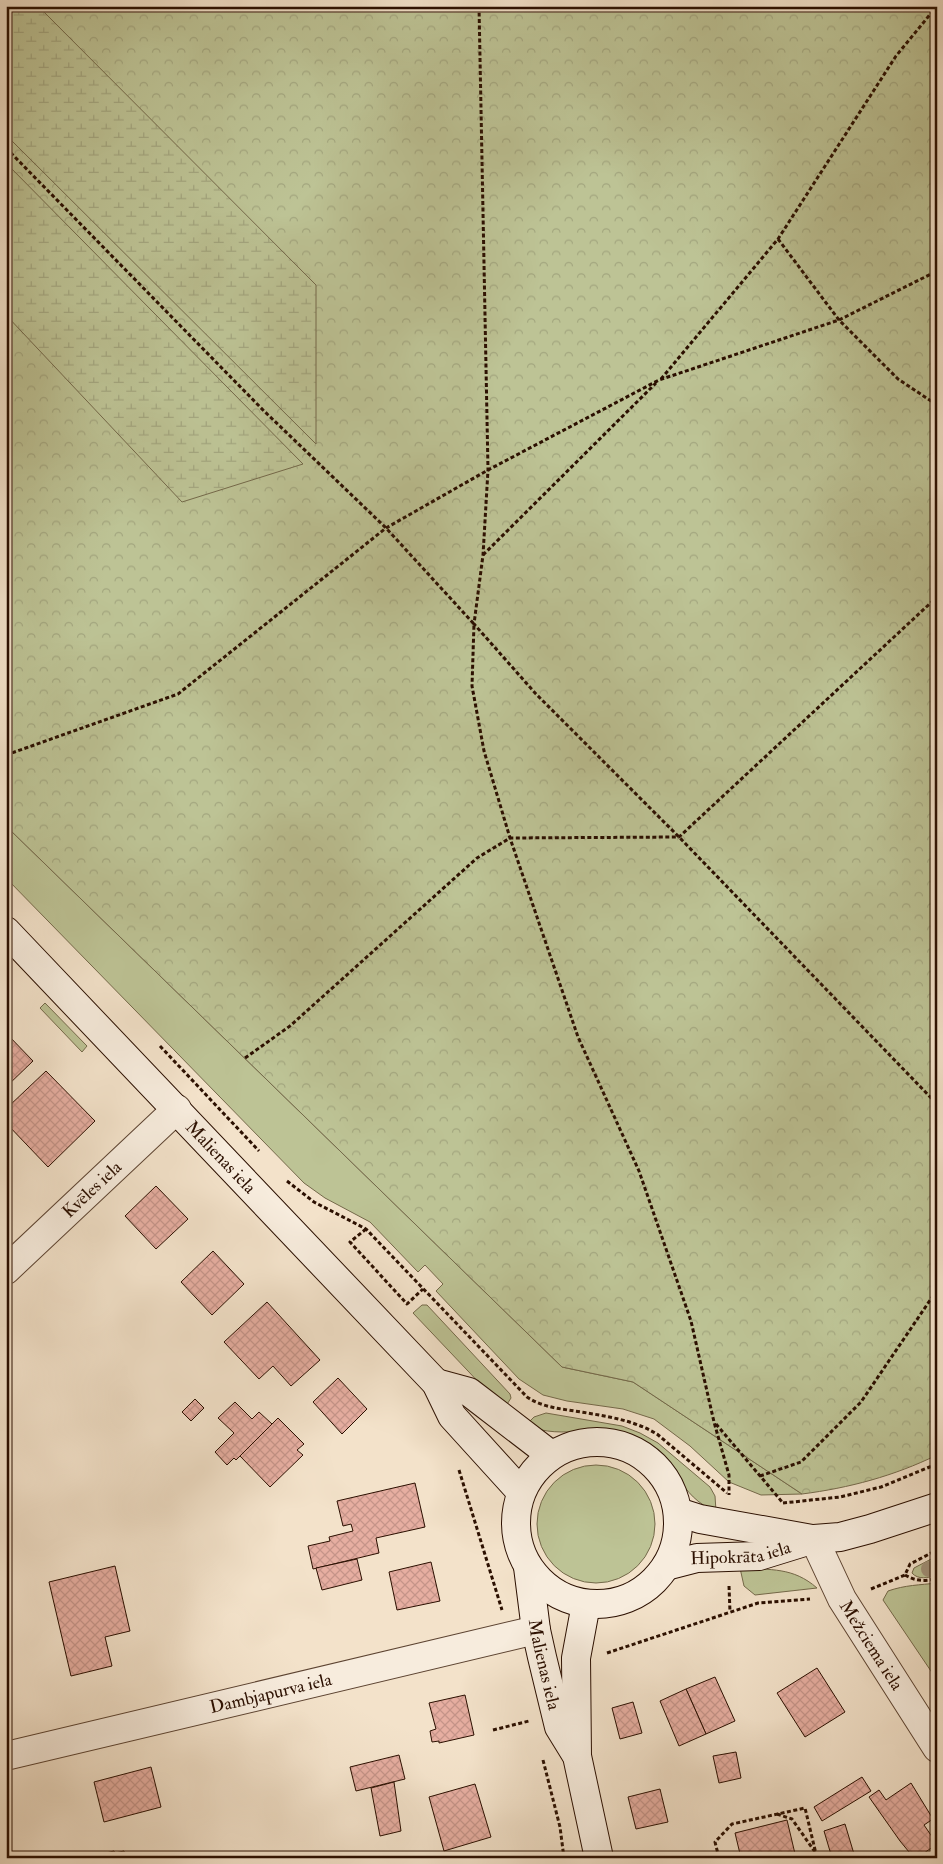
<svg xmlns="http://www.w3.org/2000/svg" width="943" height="1864" viewBox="0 0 943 1864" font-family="'IM FELL Double Pica',serif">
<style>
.grass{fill:#bdc395;stroke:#74694a}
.forest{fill:url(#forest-crowns);stroke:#74694a}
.wetland{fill:url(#wetland-marsh);stroke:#74694a}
.building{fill:url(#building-cross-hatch);stroke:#2b0f00}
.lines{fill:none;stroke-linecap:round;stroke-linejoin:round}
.street-casing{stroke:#5d4432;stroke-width:30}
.secondary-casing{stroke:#2b0f00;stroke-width:30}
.path{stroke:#2b0f00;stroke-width:3;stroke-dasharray:4 2.5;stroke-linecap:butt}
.street{stroke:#f7ecdd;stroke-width:28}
.secondary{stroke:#f7ecdd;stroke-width:28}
.tree{fill:#a19178}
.labels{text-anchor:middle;stroke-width:4.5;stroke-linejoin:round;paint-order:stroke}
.street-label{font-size:18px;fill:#2b0f00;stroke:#f7ecdd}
</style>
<defs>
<pattern id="forest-crowns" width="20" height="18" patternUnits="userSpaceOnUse" patternTransform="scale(1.25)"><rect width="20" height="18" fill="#bdc395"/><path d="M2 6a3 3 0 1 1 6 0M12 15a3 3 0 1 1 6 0" fill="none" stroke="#a3a67f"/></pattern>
<pattern id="wetland-marsh" width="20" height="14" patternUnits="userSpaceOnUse" patternTransform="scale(1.25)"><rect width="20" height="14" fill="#bdc395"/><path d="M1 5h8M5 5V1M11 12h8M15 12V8" fill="none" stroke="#a3a67f"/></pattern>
<pattern id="building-cross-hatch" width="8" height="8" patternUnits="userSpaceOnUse" patternTransform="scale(1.25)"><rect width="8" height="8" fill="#e6aea1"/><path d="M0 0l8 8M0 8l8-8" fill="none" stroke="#c59489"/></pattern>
</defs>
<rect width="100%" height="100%" fill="#f3e2ca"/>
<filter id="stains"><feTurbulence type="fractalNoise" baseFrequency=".004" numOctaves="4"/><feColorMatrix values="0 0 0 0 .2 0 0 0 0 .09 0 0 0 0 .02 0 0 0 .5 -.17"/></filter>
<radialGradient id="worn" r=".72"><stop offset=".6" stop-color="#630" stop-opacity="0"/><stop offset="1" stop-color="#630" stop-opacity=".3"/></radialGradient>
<!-- grass -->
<g class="grass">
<polygon points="6,826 562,1367 633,1382 802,1494 761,1495 729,1482 690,1446 654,1419 623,1409 567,1401 543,1395 519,1379 436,1291 443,1284 425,1265 418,1272 370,1222 325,1198 304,1183 6,878"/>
<polygon points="45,1003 87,1046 82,1052 40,1008"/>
<polygon points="422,1305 427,1305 510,1394 511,1398 504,1409 413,1313"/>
<path d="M546 1413 622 1426 640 1433 658 1443 710 1487 715 1496 716 1511C678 1498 677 1458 638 1439 600 1420 564 1442 526 1425L534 1417Z"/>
<circle cx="596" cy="1524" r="59"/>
<path d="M937 1556V1575C928 1578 918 1580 912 1573L914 1568Z"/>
<path d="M740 1568C771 1570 793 1567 817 1588L755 1595 744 1586Z"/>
<path d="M937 1583V1680L883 1600 888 1591C905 1585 920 1585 937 1583Z"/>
</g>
<!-- forest -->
<path class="forest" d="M6 6H937V1455C894 1476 849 1488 802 1494L633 1382 562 1367 6 826Z"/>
<!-- wetland -->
<g class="wetland">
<polygon points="6,6 38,6 316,285 316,444 6,135"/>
<polygon points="6,163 303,464 182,502 6,315"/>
</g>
<!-- building -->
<g class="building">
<polygon points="6,1033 33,1061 6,1087"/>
<polygon points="46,1071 95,1121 48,1167 6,1123 6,1105 8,1107"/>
<polygon points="156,1186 188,1219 156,1249 125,1216"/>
<polygon points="213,1251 244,1284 212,1315 181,1282"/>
<polygon points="267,1302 320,1360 291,1386 273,1366 259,1379 224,1342"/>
<polygon points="338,1378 367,1409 342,1434 313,1402"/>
<polygon points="195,1399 204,1408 191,1421 182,1412"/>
<polygon points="235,1402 252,1419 259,1412 272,1424 236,1460 234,1458 227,1465 215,1452 234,1433 218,1418"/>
<polygon points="278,1418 304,1444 297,1450 303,1455 270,1487 240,1456"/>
<polygon points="415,1483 425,1527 376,1538 379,1553 313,1569 308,1546 330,1541 329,1537 353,1531 351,1524 343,1526 337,1501"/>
<polygon points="357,1559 362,1580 322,1590 316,1568"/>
<polygon points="431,1562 440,1601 397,1610 389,1572"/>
<polygon points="115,1566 130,1631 105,1637 112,1666 71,1676 49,1582"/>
<polygon points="817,1668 845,1712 805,1737 777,1693"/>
<polygon points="715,1677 735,1721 706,1734 686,1689"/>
<polygon points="686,1689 706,1734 679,1746 660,1701"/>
<polygon points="465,1695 474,1735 439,1743 439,1741 432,1742 430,1731 436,1729 429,1703"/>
<polygon points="633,1702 642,1733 620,1739 612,1708"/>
<polygon points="736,1752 741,1778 719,1783 713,1756"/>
<polygon points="399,1755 405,1779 356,1791 350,1767"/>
<polygon points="151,1767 161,1807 104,1822 94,1782"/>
<polygon points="862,1777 871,1791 822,1821 814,1807"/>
<polygon points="394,1782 401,1831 380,1836 371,1788"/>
<polygon points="911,1783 933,1819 924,1825 937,1844 917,1858 914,1858 900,1841 869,1797 879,1790 886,1800"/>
<polygon points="475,1784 491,1837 444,1851 429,1797"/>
<polygon points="660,1789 668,1822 636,1829 628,1797"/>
<polygon points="787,1820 796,1858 741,1858 735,1833"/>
<polygon points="845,1824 854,1854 832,1858 824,1831"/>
<polygon points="114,1851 115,1853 124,1851 126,1858 86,1858"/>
</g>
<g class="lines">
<!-- street casing -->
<g class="street-casing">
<g id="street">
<path id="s1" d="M6 1270 177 1109"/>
<path id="s2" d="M814 1539 842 1599 937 1748"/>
<path id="s3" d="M6 1756 536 1630"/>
</g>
</g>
<!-- secondary casing -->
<g class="secondary-casing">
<g id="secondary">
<path id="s4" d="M6 931 436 1383 452 1416 521 1492"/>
<polyline points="436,1383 469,1392 551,1455"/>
<circle cx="597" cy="1523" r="81"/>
<polyline points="678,1512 700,1519 812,1539"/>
<path id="s5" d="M666 1566 697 1558 759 1556 814 1539 840 1537 870 1529 937 1507"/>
<path id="s6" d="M528 1567 536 1630 542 1657 559 1727 575 1753"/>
<polyline points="586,1604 576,1658 577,1756 599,1858"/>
</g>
</g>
<!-- path -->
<g class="path">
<polyline points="479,6 488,470 483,555 474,624 536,694 679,837 937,1104"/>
<polyline points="6,148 264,411 386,528 474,624 472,686 484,751 510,838 578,1037 639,1171 691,1321 714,1422 729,1475 729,1495"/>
<polyline points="778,239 839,320 898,379 937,405"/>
<polyline points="661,379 778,239 896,56 937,6"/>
<polyline points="483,555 656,383"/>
<polyline points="6,755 178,694 386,528 488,470 659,380 839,320 937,271"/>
<polyline points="160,1046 259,1151"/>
<polyline points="245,1058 290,1026 477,858 510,838 679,837 937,597"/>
<path d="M287 1181 314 1202 366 1229 527 1397C545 1409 566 1409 587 1413 611 1417 635 1421 657 1434L727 1493"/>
<polyline points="366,1229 350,1242 407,1304 423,1289"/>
<polyline points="716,1424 783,1503"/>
<polyline points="459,1470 502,1610"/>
<polyline points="760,1476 801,1462 861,1402 937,1290"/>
<polyline points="783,1503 840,1497 881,1487 937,1464"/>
<path d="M905 1575C915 1581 925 1582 937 1578"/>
<polyline points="729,1586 730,1612"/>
<polyline points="871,1589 905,1575 910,1564 937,1550"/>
<polyline points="607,1653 758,1603 810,1599"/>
<polyline points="493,1730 529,1721"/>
<polyline points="543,1760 560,1827 564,1858"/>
<polyline points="777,1814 792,1819 815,1852"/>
<polyline points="719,1858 715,1842 732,1824 805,1808 817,1858"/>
</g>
<!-- street -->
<use href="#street" class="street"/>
<!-- secondary -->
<use href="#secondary" class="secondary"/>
</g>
<!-- trees -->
<circle class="tree" cx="929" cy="1569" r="8"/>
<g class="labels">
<!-- street labels -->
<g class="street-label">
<text dy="6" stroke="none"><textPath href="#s4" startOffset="312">Malienas iela</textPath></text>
<text dy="6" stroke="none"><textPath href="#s1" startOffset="118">Kvēles iela</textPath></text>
<text dy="6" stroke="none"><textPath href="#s5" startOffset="76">Hipokrāta iela</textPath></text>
<text dy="6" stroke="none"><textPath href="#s2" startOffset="121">Mežciema iela</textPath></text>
<text dy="6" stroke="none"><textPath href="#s6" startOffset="99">Malienas iela</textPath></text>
<text dy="6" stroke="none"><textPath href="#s3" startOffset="272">Dambjapurva iela</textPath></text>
</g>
</g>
<!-- margin -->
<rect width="943" height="1864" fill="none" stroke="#f3e2ca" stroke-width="25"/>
<rect x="8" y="8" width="928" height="1849" fill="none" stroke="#2b0f00" stroke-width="2.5"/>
<rect x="12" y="12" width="918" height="1839" fill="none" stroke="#2b0f00"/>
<rect width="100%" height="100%" filter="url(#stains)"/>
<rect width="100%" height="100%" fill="url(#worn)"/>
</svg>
